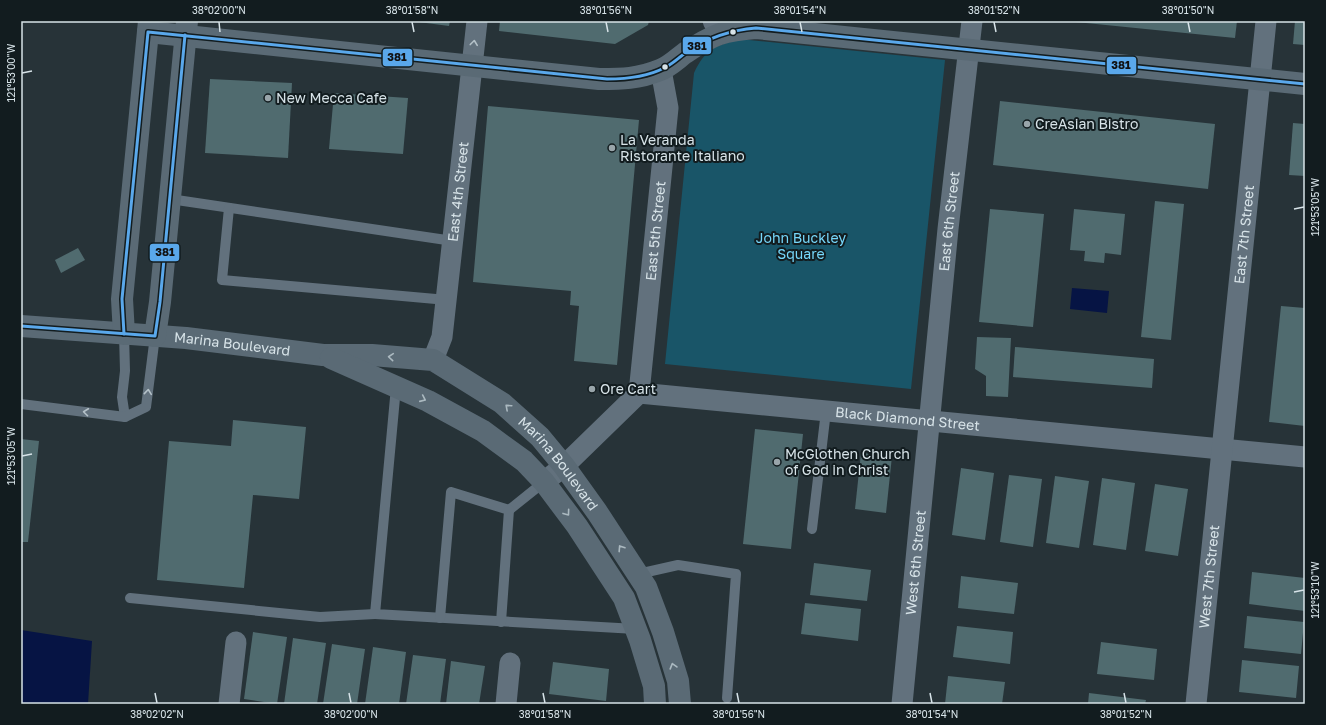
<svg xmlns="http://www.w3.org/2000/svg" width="1326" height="725" viewBox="0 0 1326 725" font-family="'Golos Text',sans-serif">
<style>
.green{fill:#195568}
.water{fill:#061444}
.building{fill:#506b6f}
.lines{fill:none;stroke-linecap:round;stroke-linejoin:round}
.lane{stroke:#62717d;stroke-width:10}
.street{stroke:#62717d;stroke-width:21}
.secondary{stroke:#5a6a75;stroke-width:22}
.bus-1-casing{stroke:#121c1f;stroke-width:6}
.bus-1{stroke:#5aa8eb;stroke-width:3}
.oneway{stroke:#b4c1c8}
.oneway2{stroke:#abb9c0}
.ticks{fill:none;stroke:#d7e3e8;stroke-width:1.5}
.bus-dot{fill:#d7e3e8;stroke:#121c1f;stroke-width:1.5}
.poi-dot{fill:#99a5aa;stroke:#121c1f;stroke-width:1.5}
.labels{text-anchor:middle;stroke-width:4;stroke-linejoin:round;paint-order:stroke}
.poi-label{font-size:14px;fill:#d7e3e8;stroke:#121c1f;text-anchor:start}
.street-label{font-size:14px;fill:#d7e3e8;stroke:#121c1f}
.park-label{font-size:14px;fill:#76d7fa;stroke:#121c1f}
.line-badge{stroke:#121c1f;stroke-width:1.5}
.pale-badge-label{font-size:11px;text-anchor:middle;font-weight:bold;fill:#111}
.neatline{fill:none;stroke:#d7e3e8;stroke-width:1.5}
.ticks-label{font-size:10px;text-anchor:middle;fill:#d7e3e8}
</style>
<rect width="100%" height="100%" fill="#273338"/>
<!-- green -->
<path class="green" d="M739 39 945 60 911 389 665 364 694 73C706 48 714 47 739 39Z"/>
<!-- water -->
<g class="water">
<polygon points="1072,288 1109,291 1107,313 1070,309"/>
<polygon points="21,630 92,641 88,704 21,704"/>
</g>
<!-- building -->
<g class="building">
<polygon points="411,21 450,21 449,26"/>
<polygon points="500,21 649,21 648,25 615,44 499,31"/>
<polygon points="1066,21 1237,21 1235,38"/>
<polygon points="1295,21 1305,21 1305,45 1293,44"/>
<polygon points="210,79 292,83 288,158 205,153"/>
<polygon points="334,93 408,98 403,154 329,149"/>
<polygon points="1000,101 1215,124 1208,189 993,165"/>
<polygon points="488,106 639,120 617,365 574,361 579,306 570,305 571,291 473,282"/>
<polygon points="1293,123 1305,124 1305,176 1289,175"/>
<polygon points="1155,201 1184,204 1171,340 1141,337"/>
<polygon points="990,209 1044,214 1033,327 979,322"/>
<polygon points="1074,209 1125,214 1121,255 1105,253 1104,263 1084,261 1085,251 1070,250"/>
<polygon points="78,248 85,260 61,273 55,260"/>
<polygon points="1281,306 1305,308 1305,426 1269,422"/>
<polygon points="977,337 1011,338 1008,397 986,396 986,376 975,369"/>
<polygon points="1015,347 1154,359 1152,388 1013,377"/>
<polygon points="233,420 306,427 299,499 253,495 244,588 157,580 169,441 231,446"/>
<polygon points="755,429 803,434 791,549 743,544"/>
<polygon points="21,439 39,441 28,542 21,542"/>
<polygon points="861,453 892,456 886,513 855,509"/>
<polygon points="961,468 994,473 985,540 952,535"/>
<polygon points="1009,475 1042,479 1033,547 1000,542"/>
<polygon points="1055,476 1089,481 1079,548 1046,543"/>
<polygon points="1102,478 1135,483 1126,550 1093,545"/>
<polygon points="1155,484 1188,489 1178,556 1145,551"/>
<polygon points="814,563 871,570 867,601 810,595"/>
<polygon points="1252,572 1305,578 1305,611 1249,604"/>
<polygon points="961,576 1018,583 1014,614 958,608"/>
<polygon points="805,603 861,609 858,641 801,634"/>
<polygon points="1247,616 1304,622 1301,654 1244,648"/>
<polygon points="957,626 1013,632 1010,664 953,657"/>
<polygon points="253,632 287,637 277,704 244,699"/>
<polygon points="293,638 326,643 317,704 284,704"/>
<polygon points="1101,642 1157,649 1154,680 1097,674"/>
<polygon points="332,644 365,649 357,704 323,704"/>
<polygon points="373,647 406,652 399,704 365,704"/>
<polygon points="413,655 446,659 440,704 406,704"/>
<polygon points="1242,660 1299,666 1296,698 1239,692"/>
<polygon points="451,661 485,666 479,704 446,704"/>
<polygon points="553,662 609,669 606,701 549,694"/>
<polygon points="948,676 1005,682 1002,704 945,704"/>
<polygon points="1089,693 1146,700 1145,704 1088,704"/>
</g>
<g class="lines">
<!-- lane -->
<g class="lane">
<polyline points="170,199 453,241"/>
<polyline points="229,208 222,280 447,300"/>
<polyline points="124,334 125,371 122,397 125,417"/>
<polyline points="396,387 375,614 636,629"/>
<polyline points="21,404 125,417 146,407 155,336"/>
<polyline points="509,510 544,482"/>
<polyline points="812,529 826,411"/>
<polyline points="638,574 678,565 736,574 727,698"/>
<polyline points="130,598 320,617 375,614"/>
<polyline points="440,618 451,492 509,510 501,622"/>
</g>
<!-- street -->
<g class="street">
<polyline points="713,21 720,33"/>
<path id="s1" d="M433 360 442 337 477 21"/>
<path id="s2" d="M639 393 668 108 661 70"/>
<path id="s3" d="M544 482 564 466 639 393 1305 457"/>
<polyline points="229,704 236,642"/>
<polyline points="506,704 510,663"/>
<path id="s4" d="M902 704 948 229 972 21"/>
<path id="s5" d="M1196 704 1266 21"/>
</g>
<!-- secondary -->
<g class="secondary">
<path d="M148 32 599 79C622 79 638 79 660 70 669 67 677 59 685 53 712 35 724 30 756 28L1305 84"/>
<path id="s6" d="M21 326 186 338 323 355H372L433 360 502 403 540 437 564 466 597 512 646 587 663 632 678 681 680 704"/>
<polyline points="124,334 122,299 149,21"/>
<polyline points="155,336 160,302 187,21"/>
<polyline points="331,358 428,401 483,431 524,461 544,482 577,526 624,598 640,640 654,686 655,704"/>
</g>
<!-- bus-1 casing -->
<g class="bus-1-casing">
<g id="bus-1">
<polyline points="21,326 155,336 160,302 185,35"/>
<path d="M124 334 122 299 148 32 607 79C627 79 647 77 664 68 673 64 679 57 687 52 709 37 730 30 756 28L1305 84"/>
</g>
</g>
<!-- bus-1 -->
<use href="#bus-1" class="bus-1"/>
</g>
<!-- one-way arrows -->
<defs><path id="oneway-chevron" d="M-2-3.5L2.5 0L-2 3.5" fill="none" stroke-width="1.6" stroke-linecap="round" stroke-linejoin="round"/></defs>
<g class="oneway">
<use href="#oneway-chevron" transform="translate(474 43) rotate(-83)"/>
<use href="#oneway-chevron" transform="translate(148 392) rotate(-84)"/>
<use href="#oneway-chevron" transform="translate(86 412) rotate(-173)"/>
</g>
<g class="oneway2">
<use href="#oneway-chevron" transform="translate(391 357) rotate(-175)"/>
<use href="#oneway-chevron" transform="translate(423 399) rotate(24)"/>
<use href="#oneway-chevron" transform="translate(508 407) rotate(-138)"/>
<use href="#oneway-chevron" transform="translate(567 513) rotate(54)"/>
<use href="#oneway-chevron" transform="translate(621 548) rotate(-123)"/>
<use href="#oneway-chevron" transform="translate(673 666) rotate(-106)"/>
</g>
<!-- ticks -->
<path class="ticks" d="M219 22 220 32M412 22 414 32M606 22 608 32M800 22 802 32M994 22 996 32M1188 22 1190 32M22 73 32 71M1294 209 1304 207M22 456 32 454M1294 592 1304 590M155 693 157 703M349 693 351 703M543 693 545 703M737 693 739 703M930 693 932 703M1124 693 1126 703"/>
<!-- markers -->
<g class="bus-dot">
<circle cx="733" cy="32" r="3.5"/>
<circle cx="665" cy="67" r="3.5"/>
</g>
<g class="poi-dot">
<circle cx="268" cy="98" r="4"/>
<circle cx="1027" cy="124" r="4"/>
<circle cx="612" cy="148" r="4"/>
<circle cx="592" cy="389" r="4"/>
<circle cx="777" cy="462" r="4"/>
</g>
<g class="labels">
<!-- poi labels -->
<g class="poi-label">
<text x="276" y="103">New Mecca Cafe</text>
<text x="1035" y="129">CreAsian Bistro</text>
<text x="620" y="145">La Veranda<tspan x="620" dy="16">Ristorante Italiano</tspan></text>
<text x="600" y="394">Ore Cart</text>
<text x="785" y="459">McGlothen Church<tspan x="785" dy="16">of God in Christ</tspan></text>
</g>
<!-- street labels -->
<g class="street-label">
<text dy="5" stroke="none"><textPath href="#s1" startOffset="171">East 4th Street</textPath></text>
<text dy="5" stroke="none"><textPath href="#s4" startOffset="485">East 6th Street</textPath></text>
<text dy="5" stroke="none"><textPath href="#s2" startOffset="163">East 5th Street</textPath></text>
<text dy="5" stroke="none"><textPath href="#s5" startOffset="472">East 7th Street</textPath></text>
<text dy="5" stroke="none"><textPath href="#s6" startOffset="212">Marina Boulevard</textPath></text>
<text dy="5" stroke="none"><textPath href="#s3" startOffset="400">Black Diamond Street</textPath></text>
<text dy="5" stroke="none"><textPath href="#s6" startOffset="578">Marina Boulevard</textPath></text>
<text dy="5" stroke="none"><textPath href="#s4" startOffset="142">West 6th Street</textPath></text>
<text dy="5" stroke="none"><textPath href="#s5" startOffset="128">West 7th Street</textPath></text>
</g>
<!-- park labels -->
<g class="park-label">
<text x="801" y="243">John Buckley<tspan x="801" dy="16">Square</tspan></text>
</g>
</g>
<g class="line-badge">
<rect x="682" y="36" width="30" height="19" rx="4" fill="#5aa8eb"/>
<rect x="382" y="48" width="31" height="19" rx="4" fill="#5aa8eb"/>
<rect x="1106" y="56" width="31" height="19" rx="4" fill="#5aa8eb"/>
<rect x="149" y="243" width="31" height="19" rx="4" fill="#5aa8eb"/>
</g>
<g class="pale-badge-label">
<text x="697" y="50">381</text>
<text x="397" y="61">381</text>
<text x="1121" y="69">381</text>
<text x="165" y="256">381</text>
</g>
<!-- border -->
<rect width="1326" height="725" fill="none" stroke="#121c1f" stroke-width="44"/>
<rect x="22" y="22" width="1282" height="681" class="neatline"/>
<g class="ticks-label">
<text x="219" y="14">38°02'00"N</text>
<text x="412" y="14">38°01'58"N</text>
<text x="606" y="14">38°01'56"N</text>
<text x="800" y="14">38°01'54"N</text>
<text x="994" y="14">38°01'52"N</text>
<text x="1188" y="14">38°01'50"N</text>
<text transform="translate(11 73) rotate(-90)" y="4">121°53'00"W</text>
<text transform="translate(1315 207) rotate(-90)" y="4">121°53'05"W</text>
<text transform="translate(11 456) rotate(-90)" y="4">121°53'05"W</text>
<text transform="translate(1315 590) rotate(-90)" y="4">121°53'10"W</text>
<text x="157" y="718">38°02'02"N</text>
<text x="351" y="718">38°02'00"N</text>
<text x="545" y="718">38°01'58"N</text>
<text x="739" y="718">38°01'56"N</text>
<text x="932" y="718">38°01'54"N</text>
<text x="1126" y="718">38°01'52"N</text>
</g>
</svg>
